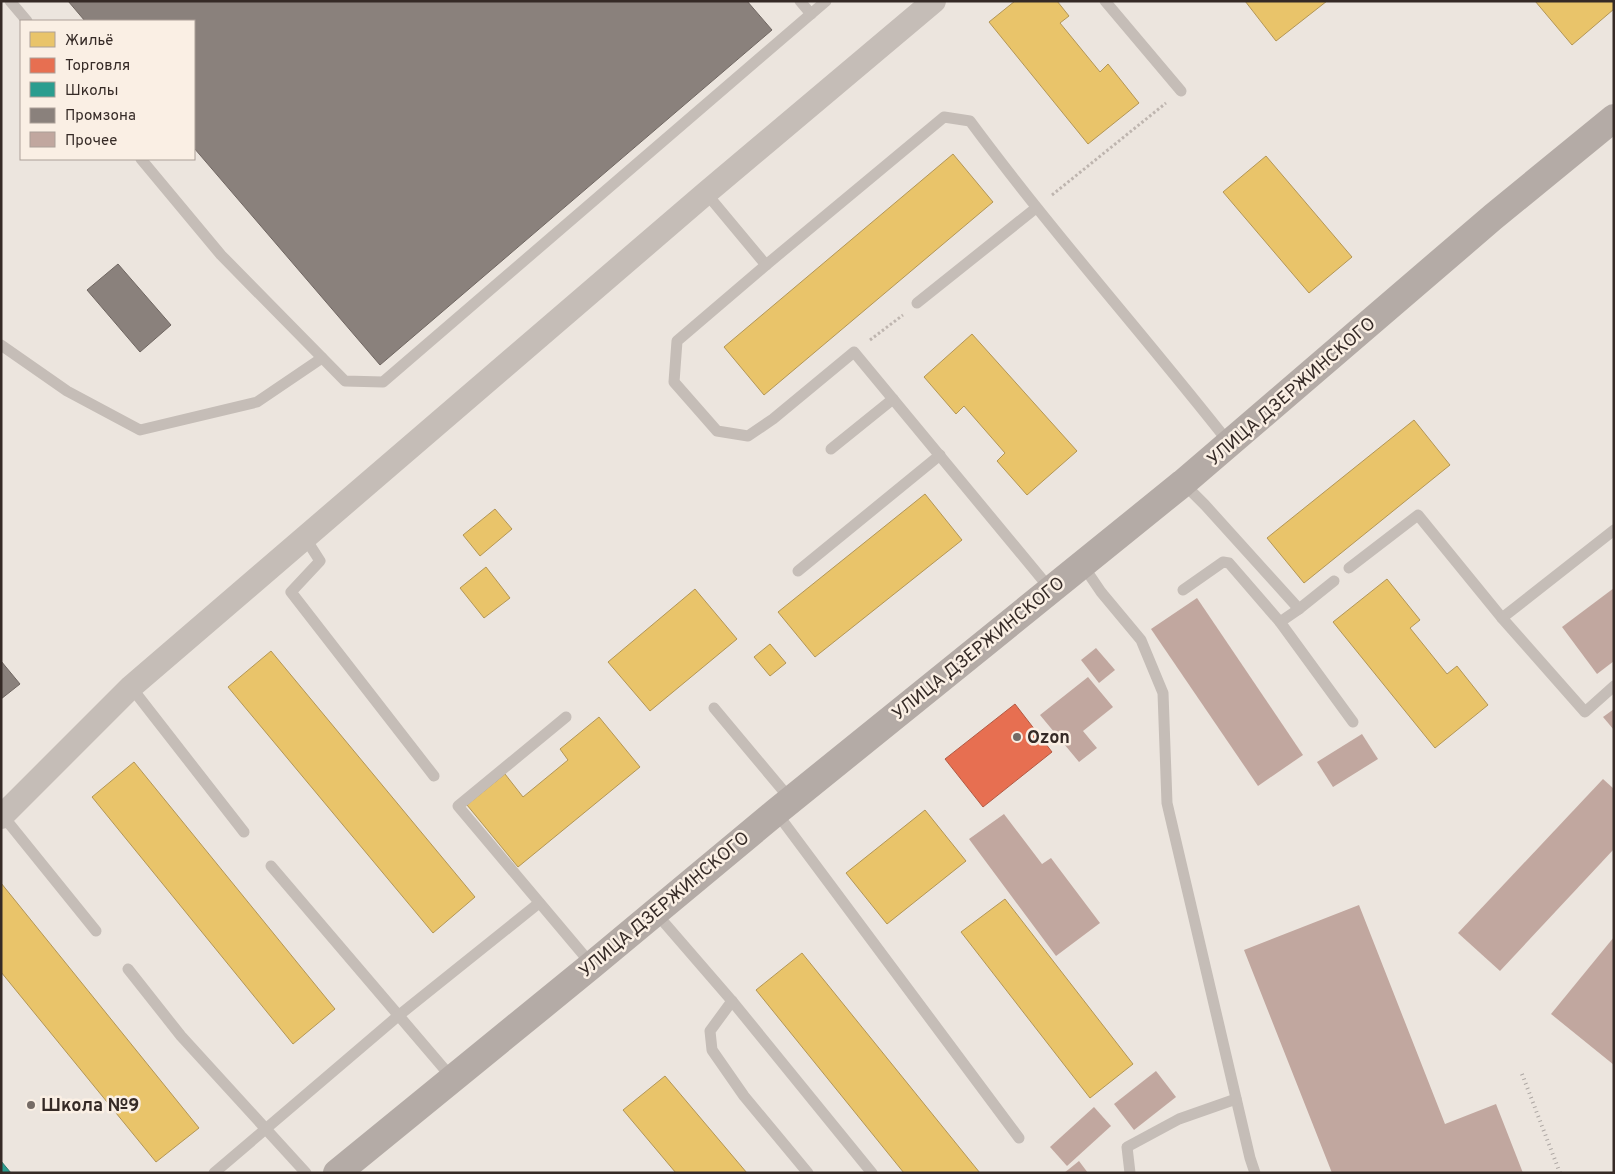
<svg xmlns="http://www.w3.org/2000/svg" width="1615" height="1174" viewBox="0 0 1615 1174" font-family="Overpass,sans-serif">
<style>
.homes{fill:#e9c46a;stroke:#b39656}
.shops{fill:#e76f51;stroke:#b25a44}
.schools{fill:#2a9d8f;stroke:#2d7a70}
.industry{fill:#8a817c;stroke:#706762}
.building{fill:#c1a79f}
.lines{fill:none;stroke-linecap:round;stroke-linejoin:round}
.path{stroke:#beb5af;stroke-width:3;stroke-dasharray:2.5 2.5;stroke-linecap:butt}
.service{stroke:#c5bdb7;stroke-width:11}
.minor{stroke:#c5bdb7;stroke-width:24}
.primary{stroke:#b4aba6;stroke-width:28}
.rail{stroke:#aca6a2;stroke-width:4;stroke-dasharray:1 4;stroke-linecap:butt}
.poi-dot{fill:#756b66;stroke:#faefe4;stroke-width:2}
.labels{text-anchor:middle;stroke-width:5;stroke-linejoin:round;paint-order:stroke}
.street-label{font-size:18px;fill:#352a26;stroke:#faefe4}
.poi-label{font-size:18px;font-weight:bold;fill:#352a26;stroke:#faefe4;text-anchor:start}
</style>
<rect width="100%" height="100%" fill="#ece5de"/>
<!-- homes -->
<g class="homes">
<polygon points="1015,1 1057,1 1069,16 1060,23 1100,72 1108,64 1139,103 1088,144 989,22"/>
<polygon points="1245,1 1327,1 1276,41"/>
<polygon points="1535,1 1614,1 1614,9 1572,45"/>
<polygon points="953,154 993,202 764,395 724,347"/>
<polygon points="1266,156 1352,257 1309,293 1223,192"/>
<polygon points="972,334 1077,451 1027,495 997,461 1005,453 964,406 956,414 924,377"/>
<polygon points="1414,420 1450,465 1304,583 1267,538"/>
<polygon points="925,494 962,540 815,657 778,612"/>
<polygon points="495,509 512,529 480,556 463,535"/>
<polygon points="486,567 510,598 484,618 460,588"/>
<polygon points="1387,579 1420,620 1410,628 1447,674 1457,666 1488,705 1435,748 1333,622"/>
<polygon points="695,589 737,639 650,711 608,662"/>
<polygon points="770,644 786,663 770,676 754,657"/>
<polygon points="271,651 475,897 433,933 228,687"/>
<polygon points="599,717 640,767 518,867 467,805 505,774 523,797 568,760 560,749"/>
<polygon points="134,762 335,1009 293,1044 92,797"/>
<polygon points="925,810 966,861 887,924 846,873"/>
<polygon points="1,883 199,1128 156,1162 1,972"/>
<polygon points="1005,899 1133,1064 1090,1098 961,932"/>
<polygon points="802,953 980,1173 904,1173 756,990"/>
<polygon points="665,1076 747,1173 676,1173 623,1110"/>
</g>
<!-- shops -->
<polygon class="shops" points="1015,704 1052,752 983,807 945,759"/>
<!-- schools -->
<polygon class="schools" points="1,1161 11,1173 1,1173"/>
<!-- industry -->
<g class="industry">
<polygon points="68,1 747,1 772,30 380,365 194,148 194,21 85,21"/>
<polygon points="118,264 171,325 140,352 87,290"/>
<polygon points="1,661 20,684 1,699"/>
</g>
<!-- building -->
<g class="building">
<polygon points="1614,588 1614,661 1597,674 1562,627"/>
<polygon points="1197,598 1303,755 1258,786 1151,629"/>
<polygon points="1096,648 1115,670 1099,683 1081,660"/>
<polygon points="1088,677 1113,707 1083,731 1097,748 1079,762 1040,715"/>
<polygon points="1614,709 1614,730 1603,717"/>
<polygon points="1362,734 1378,759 1333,787 1317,762"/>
<polygon points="1603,779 1614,789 1614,849 1500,971 1458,933"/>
<polygon points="1004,814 1042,864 1051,858 1100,923 1056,956 969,839"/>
<polygon points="1359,905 1445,1124 1496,1104 1523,1173 1332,1173 1244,950"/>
<polygon points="1614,937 1614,1065 1551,1014"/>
<polygon points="1156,1071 1176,1097 1134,1130 1114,1104"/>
<polygon points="1094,1107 1111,1126 1067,1166 1050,1147"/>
<polygon points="1079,1161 1088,1173 1064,1173"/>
</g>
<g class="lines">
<!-- path -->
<g class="path">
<polyline points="1052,195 1166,103"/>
<polyline points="870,340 903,315"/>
</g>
<!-- service -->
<g class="service">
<polyline points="10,1 27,21"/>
<polyline points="800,1 811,14"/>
<polyline points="1105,1 1181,91"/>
<polyline points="141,159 221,255 345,381 383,382 826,1"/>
<polyline points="706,193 766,265"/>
<polyline points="917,303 1036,208"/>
<polyline points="1,345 67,391 140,430 257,402 322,358"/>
<polyline points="831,449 893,399"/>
<polyline points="1183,483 1205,505 1299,609 1334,581"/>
<polyline points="304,536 320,561 291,592 434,776"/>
<polyline points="1082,564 1101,592 1141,640 1163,693 1167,803 1250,1158 1255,1173"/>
<polyline points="1349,568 1418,515 1502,618 1614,530"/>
<polyline points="798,571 940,455"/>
<path d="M1051 590 854 352 773 419 748 436 717 431 674 382 677 341 766 265 944 117 970 121C1052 232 1144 335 1229 443"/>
<polyline points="1183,590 1223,562 1229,563 1280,622"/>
<polyline points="1299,609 1280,622 1353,722"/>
<polyline points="1502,618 1585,712 1614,686"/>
<polyline points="131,687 244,832"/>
<polyline points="714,708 791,800"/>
<polyline points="566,717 458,806 592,965"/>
<polyline points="776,812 1019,1138"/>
<polyline points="3,816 96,931"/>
<polyline points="271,866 452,1078"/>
<polyline points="655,912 732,1001 872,1173"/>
<polyline points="128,969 181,1036 306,1173"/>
<polyline points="732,1001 710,1031 712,1050 744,1096 808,1173"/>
<polyline points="214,1173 398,1016 539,903"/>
<polyline points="1130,1173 1127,1147 1179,1119 1236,1099"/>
</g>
<!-- minor -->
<polyline class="minor" points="1,817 131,687 706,193 934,1"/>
<!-- primary -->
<polyline class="primary" points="337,1173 592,965 776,812 1183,483 1493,217 1614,118"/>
<!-- rail -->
<polyline class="rail" points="1522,1074 1560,1173"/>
</g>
<!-- markers -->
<g class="poi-dot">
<circle cx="1017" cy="737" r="5"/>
<circle cx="31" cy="1105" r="5"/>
</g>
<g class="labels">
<!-- street labels -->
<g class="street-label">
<text transform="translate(1291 391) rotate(-41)" y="6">УЛИЦА ДЗЕРЖИНСКОГО</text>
<text transform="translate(978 648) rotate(-39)" y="6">УЛИЦА ДЗЕРЖИНСКОГО</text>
<text transform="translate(664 904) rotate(-40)" y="6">УЛИЦА ДЗЕРЖИНСКОГО</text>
</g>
<!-- poi labels -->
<g class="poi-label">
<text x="1027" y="743">Ozon</text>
<text x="41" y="1111">Школа №9</text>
</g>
</g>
<!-- border -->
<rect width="1615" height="1174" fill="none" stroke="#352a26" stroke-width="5"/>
<!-- legend -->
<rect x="20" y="20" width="175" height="140" fill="#faefe4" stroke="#aba098"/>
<rect x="30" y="32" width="25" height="15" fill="#e9c46a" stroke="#aba098"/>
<text x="65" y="45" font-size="15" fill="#352a26">Жильё</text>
<rect x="30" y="58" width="25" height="15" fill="#e76f51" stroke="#aba098"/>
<text x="65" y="70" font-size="15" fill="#352a26">Торговля</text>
<rect x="30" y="82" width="25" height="15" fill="#2a9d8f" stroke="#aba098"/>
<text x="65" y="95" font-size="15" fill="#352a26">Школы</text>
<rect x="30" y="108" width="25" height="15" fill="#8a817c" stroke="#aba098"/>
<text x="65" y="120" font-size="15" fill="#352a26">Промзона</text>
<rect x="30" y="132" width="25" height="15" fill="#c1a79f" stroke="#aba098"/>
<text x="65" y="145" font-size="15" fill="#352a26">Прочее</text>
</svg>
